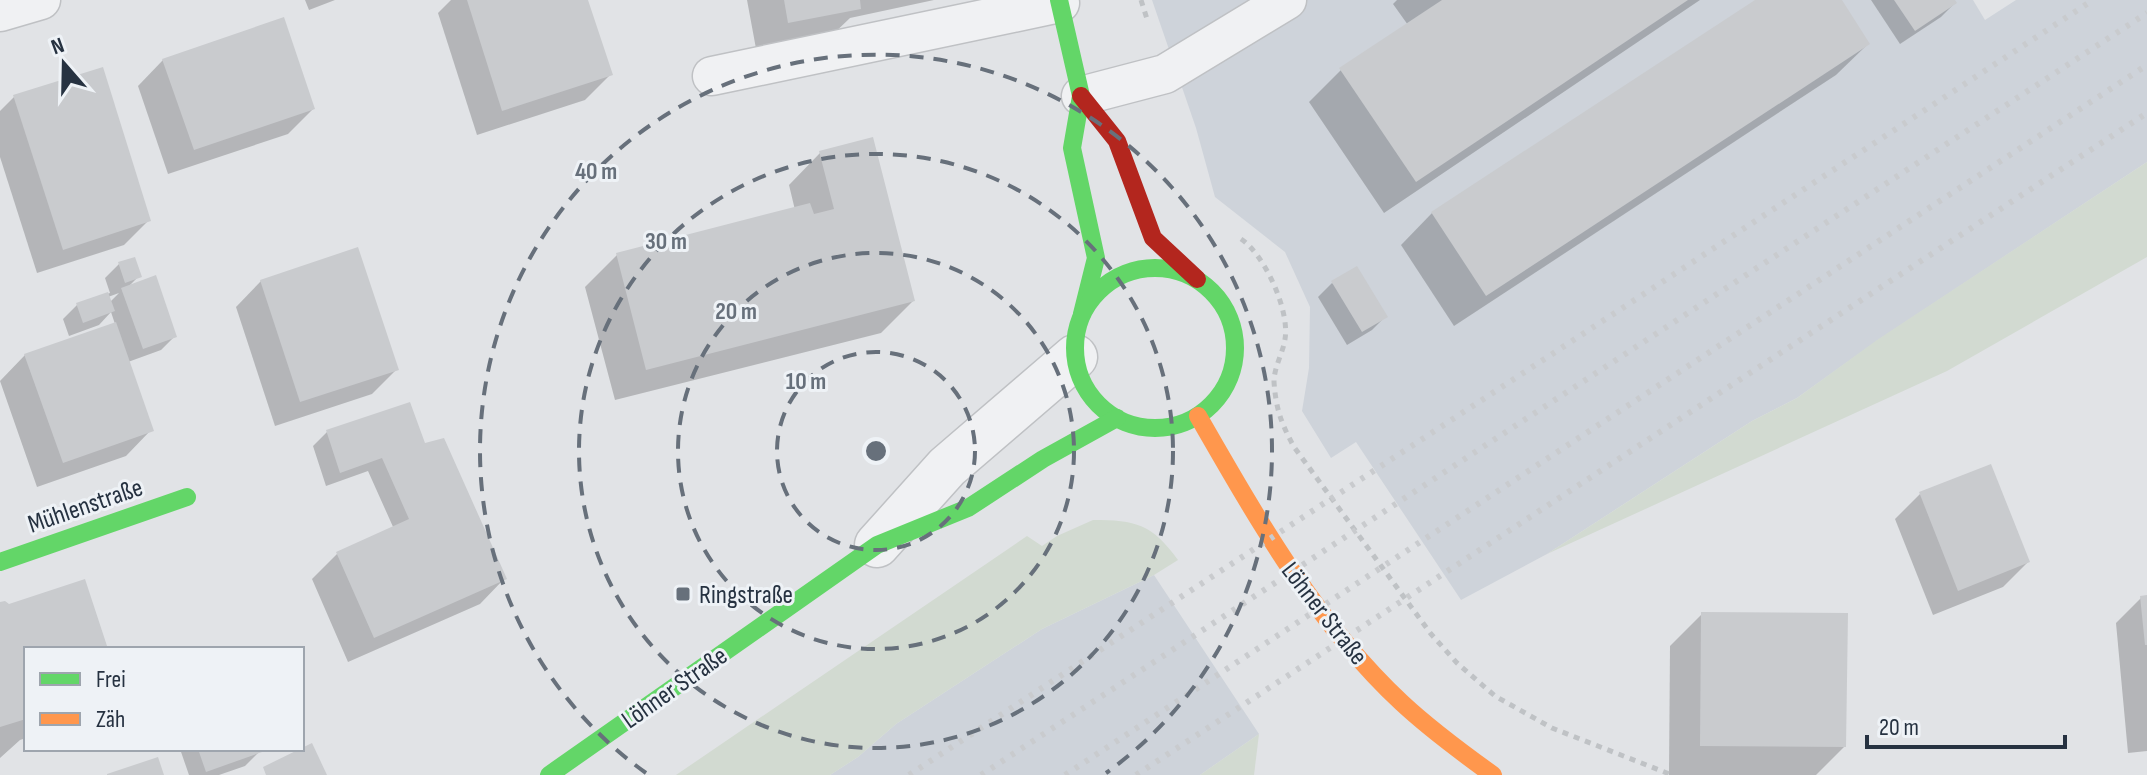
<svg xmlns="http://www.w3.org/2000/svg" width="2147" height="775" viewBox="0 0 2147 775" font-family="'Sofia Sans Condensed',sans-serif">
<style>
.built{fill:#ced3da}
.green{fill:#d2dad1}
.shadow{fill:#0003;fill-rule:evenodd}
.building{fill:#c9cbce}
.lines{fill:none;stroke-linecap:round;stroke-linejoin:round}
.lane-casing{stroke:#bfc1c4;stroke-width:41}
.street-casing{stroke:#bfc1c4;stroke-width:47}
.path{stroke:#bfc2c5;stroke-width:5;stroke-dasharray:6 6;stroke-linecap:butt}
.lane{stroke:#f0f1f3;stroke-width:38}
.street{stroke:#f0f1f3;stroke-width:44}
.fast{stroke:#63d668;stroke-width:18}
.slow{stroke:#ff974d;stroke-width:18}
.jam{stroke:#b3261e;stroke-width:18}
.rail{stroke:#c9cbce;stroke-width:6;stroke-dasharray:4 8;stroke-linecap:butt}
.ring{fill:none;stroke:#67707b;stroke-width:4;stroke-dasharray:14 10}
.poi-dot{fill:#67707b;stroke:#eef2f6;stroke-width:3}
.labels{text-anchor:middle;stroke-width:6;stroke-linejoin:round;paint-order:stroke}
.street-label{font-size:26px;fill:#263241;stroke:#eef2f6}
.poi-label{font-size:26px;fill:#263241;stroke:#eef2f6;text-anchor:start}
.centre{fill:#67707b;stroke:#eef2f6;stroke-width:4}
.ring-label{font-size:24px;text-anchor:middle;font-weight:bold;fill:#67707b;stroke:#eef2f6;stroke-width:6;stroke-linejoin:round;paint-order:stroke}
</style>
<rect width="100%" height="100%" fill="#e1e3e6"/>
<!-- built -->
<g class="built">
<polygon points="1152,0 1973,0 1985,20 2016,0 2147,0 2147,162 1878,340 1797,398 1752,421 1547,554 1461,600 1356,442 1331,458 1302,411 1309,368 1310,307 1285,252 1215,197 1196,128"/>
<polygon points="1154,575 1259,734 1200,775 830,775 858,757 896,724 1042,629"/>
</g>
<!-- green -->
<g class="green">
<polygon points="2147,162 2147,257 1947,371 1547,554 1752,421 1797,398 1877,340"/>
<path d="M1093 520C1136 520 1152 524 1178 560L1154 575 1042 629 896 724 858 757 830 775H676L1027 536 1042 546 1057 536Z"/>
<polygon points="1259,734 1254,775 1200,775"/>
</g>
<!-- shadow -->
<g class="shadow">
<polygon points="305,0 335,0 309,10"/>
<polygon points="451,0 586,0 610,75 585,100 477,135 438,13"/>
<polygon points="747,0 934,0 850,18 827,40 757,54"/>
<polygon points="1397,0 1700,0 1384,213 1309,102 1341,70 1408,25 1393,4"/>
<polygon points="1759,0 1839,0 1868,44 1836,75 1454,326 1401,245 1432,213"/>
<polygon points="1871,0 1953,0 1955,3 1941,17 1900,44"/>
<polygon points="163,60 313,109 288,134 168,174 138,86"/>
<polygon points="14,97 149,220 124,245 37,273 0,157 0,111"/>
<polygon points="820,153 913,301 881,333 615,400 585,287 617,255 795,210 789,185"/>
<path d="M119 264 139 276 128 287 175 336 161 350 128 362 151 430 126 456 37 487 0 381 25 355 115 324 111 312 99 325 69 336 63 319 77 305 110 293 105 278ZM119 293 110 302 108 297Z"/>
<polygon points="261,281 397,369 372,394 275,426 236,307"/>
<polygon points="1332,283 1386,316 1372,330 1347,345 1318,297"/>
<polygon points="327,432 424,446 505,578 480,604 348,662 312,579 337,554 394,529 368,471 326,486 313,446"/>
<polygon points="1920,494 2028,562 2003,587 1933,615 1895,519"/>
<polygon points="2147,597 2147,751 2128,753 2116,623 2141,598"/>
<polygon points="0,605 106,649 26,649 26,738 20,740 0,758"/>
<polygon points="1702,614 1844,747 1816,775 1669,775 1670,646"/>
<polygon points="180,749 258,749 259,752 245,766 219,775 189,775"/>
</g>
<!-- building -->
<g class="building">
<polygon points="467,0 588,0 613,75 502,111"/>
<polygon points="784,0 860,0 861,9 788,23"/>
<polygon points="1442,0 1688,0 1416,182 1339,68"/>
<polygon points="1755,0 1842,0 1870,44 1486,296 1431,212"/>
<polygon points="1894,0 1955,0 1957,3 1915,31"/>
<polygon points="284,17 315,109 194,150 162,59"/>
<polygon points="103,67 151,221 63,250 13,95"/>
<polygon points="873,137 915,301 646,370 616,253 810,203 814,214 834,209 819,151"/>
<polygon points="358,247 399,370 300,402 260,280"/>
<polygon points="135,257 142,277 125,283 118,262"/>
<polygon points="1357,266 1388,317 1362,332 1331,281"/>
<polygon points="156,275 177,337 143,349 121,288"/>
<polygon points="108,292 115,311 83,323 76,303"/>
<polygon points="116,322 154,431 63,463 24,354"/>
<polygon points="410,402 425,443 444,438 507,579 374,638 336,552 409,519 382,458 340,473 326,430"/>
<polygon points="1991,464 2030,562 1958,591 1919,492"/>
<polygon points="85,579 108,649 26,649 26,719 0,727 0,602 5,601 9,604"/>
<polygon points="2147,595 2147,645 2145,645 2140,596"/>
<polygon points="1701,612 1848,613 1846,747 1700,746"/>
<polygon points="312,743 327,775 266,775 263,767"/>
<polygon points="198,749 260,749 262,752 206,772"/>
<polygon points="158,757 164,775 107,775 107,774"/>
</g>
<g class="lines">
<!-- lane casing -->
<g class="lane-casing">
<g id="lane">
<polyline points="0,12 41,0"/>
<polyline points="712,76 1060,3"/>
<polyline points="1081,96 1165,74 1287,0"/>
</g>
</g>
<!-- street casing -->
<g class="street-casing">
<polyline id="street" points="877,545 947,467 1075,357"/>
</g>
<!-- path -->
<g class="path">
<polyline points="1141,0 1148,22"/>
<path d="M1241 239C1264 254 1290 310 1285 339 1283 353 1274 367 1274 382 1276 409 1281 423 1294 447L1431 634 1457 663 1495 696 1552 728 1672 775"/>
</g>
<!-- lane -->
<use href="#lane" class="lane"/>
<!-- street -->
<use href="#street" class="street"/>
<!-- fast -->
<g class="fast">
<polyline points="1059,0 1081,96 1072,148 1096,258 1082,314"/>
<circle cx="1155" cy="348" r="80"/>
<polyline points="0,562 187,497"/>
<polyline points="549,775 877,545 968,508 1043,459 1117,418"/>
</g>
<!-- slow -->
<path class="slow" d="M1198 416C1256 517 1316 623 1402 703 1431 730 1461 752 1493 775"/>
<!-- jam -->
<polyline class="jam" points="1081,96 1117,141 1153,238 1197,279"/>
<!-- rail -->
<g class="rail">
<polyline points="909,775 2093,0"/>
<polyline points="981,775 2147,13"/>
<polyline points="1065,775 2147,65"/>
<polyline points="1136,775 2147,113"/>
</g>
</g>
<!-- distance rings -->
<g class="ring">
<circle cx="876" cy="451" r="99"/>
<circle cx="876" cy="451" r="198"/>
<circle cx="876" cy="451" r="297"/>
<path d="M646 773A396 396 0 1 1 1106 773"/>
</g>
<!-- markers -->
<rect class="poi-dot" x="675" y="586" width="16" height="16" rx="4"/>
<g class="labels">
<!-- street labels -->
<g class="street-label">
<text transform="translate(85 505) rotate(-19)" y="9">Mühlenstraße</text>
<text transform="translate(1325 613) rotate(52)" y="9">Löhner Straße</text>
<text transform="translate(674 687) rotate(-35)" y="9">Löhner Straße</text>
</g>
<!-- poi labels -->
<g class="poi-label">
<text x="699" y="603">Ringstraße</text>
</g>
</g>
<circle cx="876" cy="451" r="12" class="centre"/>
<g class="ring-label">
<text x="596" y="179">40 m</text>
<text x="666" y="249">30 m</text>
<text x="736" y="319">20 m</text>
<text x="806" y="389">10 m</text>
</g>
<!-- legend -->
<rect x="24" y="647" width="280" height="104" fill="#eef2f6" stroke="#9ea5ae" stroke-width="2"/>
<rect x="40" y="673" width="40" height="12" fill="#63d668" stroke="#9ea5ae" stroke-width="2"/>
<text x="96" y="687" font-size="24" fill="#263241">Frei</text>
<rect x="40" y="713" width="40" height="12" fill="#ff974d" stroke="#9ea5ae" stroke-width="2"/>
<text x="96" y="727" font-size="24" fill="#263241">Zäh</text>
<!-- north arrow -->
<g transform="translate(64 64) rotate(340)" stroke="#eef2f6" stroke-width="6" paint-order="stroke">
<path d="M0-6L14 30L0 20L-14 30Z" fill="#263241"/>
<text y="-12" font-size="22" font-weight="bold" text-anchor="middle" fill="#263241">N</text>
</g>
<!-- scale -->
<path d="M1867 735v12h198v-12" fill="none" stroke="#263241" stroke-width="4"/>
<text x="1879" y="735" font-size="24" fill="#263241" stroke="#eef2f6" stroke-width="6" paint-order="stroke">20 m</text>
</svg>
